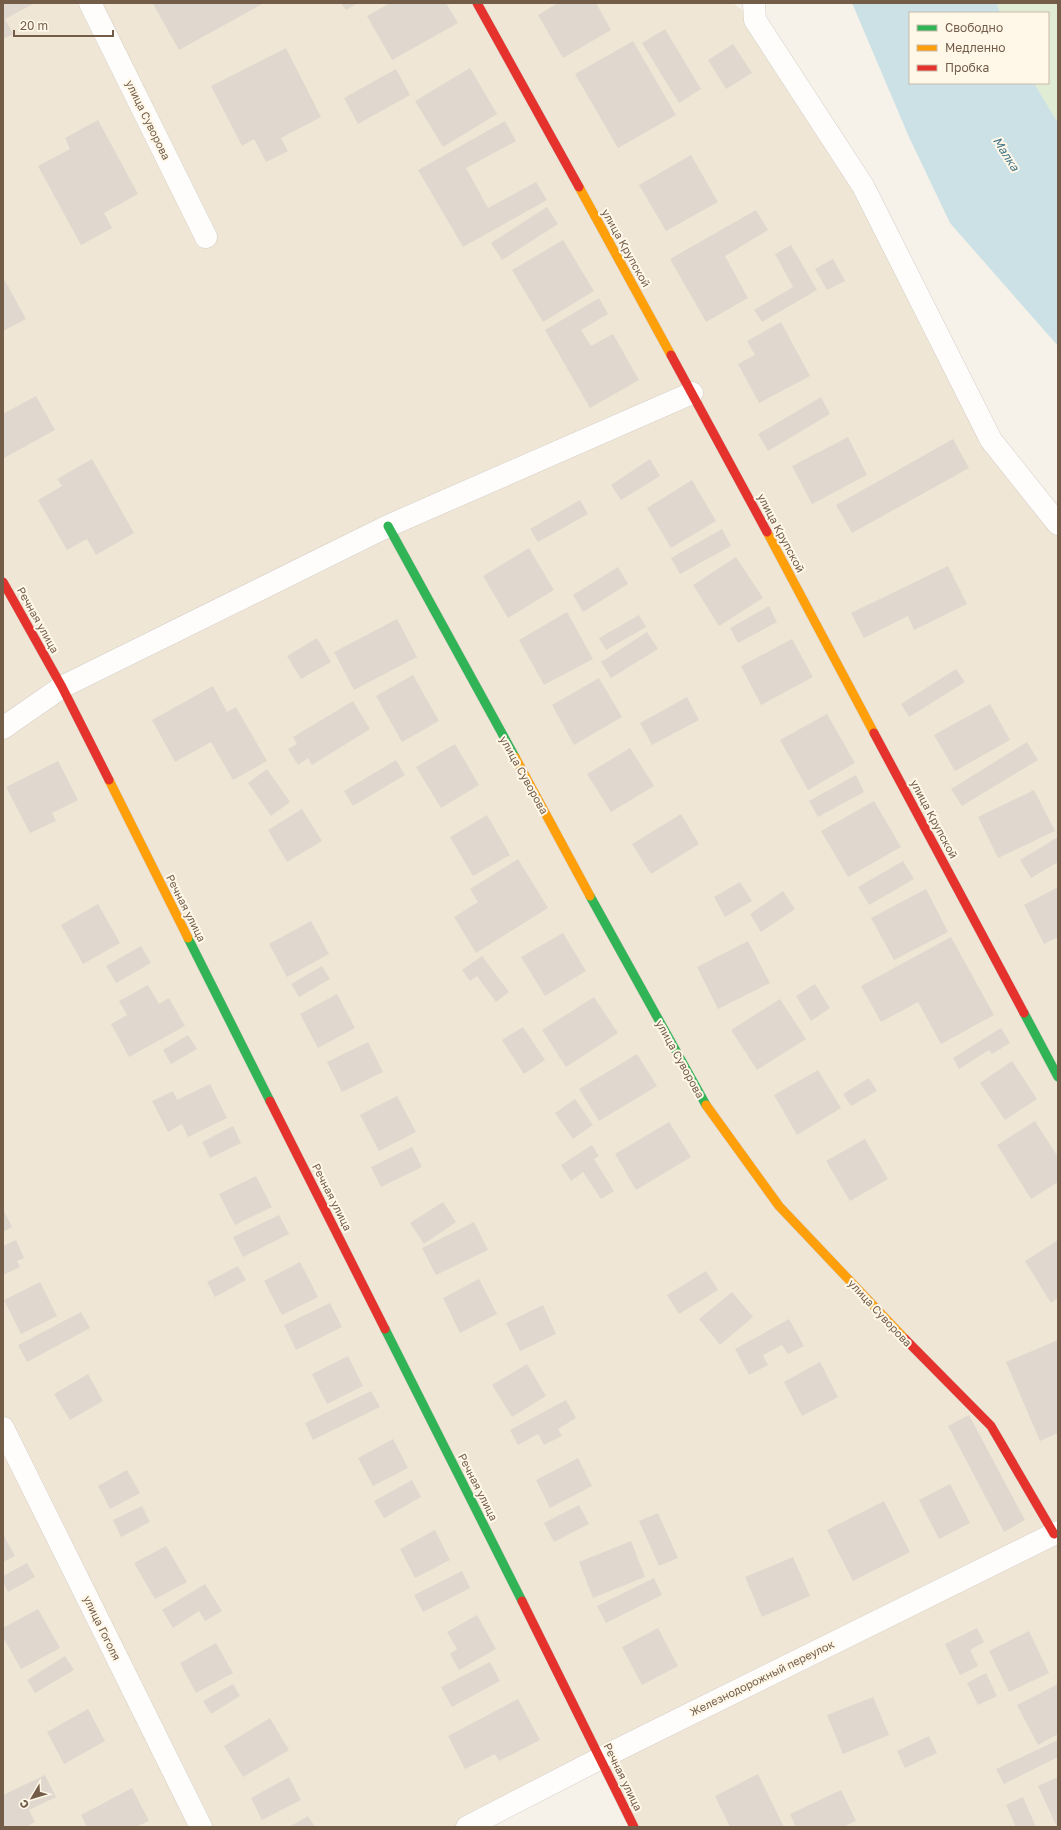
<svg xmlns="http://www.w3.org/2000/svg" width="1061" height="1830" viewBox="0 0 1061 1830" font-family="'Golos Text',sans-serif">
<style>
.residential{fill:#efe6d6}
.green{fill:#e0edd4}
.water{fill:#cbe1e6}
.building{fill:#e0d8ce}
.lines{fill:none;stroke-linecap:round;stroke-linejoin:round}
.street-casing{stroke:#d5cfc7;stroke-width:23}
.fast-casing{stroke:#d6cfc7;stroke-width:10}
.slow-casing{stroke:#d6cfc7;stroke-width:10}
.jam-casing{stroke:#d6cfc7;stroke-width:10}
.street{stroke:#fefdfc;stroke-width:22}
.fast{stroke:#30b455;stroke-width:9}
.slow{stroke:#ff9f0a;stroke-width:9}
.jam{stroke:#e5322d;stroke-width:9}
.labels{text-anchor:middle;stroke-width:4;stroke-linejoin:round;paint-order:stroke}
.street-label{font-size:11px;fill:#735d49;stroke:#fff8e9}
.water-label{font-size:12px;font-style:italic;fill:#437586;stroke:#fff8e9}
</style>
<rect width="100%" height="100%" fill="#f6f2e9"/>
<!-- residential -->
<polygon class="residential" points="3,3 733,3 755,20 952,360 1058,524 1058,1827 634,1827 601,1758 467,1827 3,1827"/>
<!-- green -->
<polygon class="green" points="997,3 1058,3 1058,123 1034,83 1048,83 1048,13 1000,13"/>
<!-- water -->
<polygon class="water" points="852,3 997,3 1000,13 910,13 910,83 1034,83 1058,123 1058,346 950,223 909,137"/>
<!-- building -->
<g class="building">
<polygon points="3,3 35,3 5,19 13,34 3,39"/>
<polygon points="154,3 264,3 179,50 153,4"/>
<polygon points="341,3 358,3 346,10"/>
<polygon points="390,3 446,3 458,23 392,60 367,16"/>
<polygon points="558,3 596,3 611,30 563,58 538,15"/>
<polygon points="665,29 701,89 679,103 642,43"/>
<polygon points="633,41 676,115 618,148 575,74"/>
<polygon points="733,44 752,73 726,89 708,60"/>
<polygon points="286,48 321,117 281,138 288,151 266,162 254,139 242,146 211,86"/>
<polygon points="470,68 497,114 443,147 415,101"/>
<polygon points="396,69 410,95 358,124 344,98"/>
<polygon points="98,120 138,194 104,213 112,228 81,245 38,166 70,149 65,138"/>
<polygon points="505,121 516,141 466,168 488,208 536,182 547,200 463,247 418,170"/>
<polygon points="691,155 718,202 666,231 639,185"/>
<polygon points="547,207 558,224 502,260 491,243"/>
<polygon points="756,210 768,230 725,256 748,298 706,322 670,259"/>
<polygon points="563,240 594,291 543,322 512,270"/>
<polygon points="791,245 817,290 762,322 754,310 793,287 775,254"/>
<polygon points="833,259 845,281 827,290 815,269"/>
<polygon points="3,277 26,319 3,331"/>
<polygon points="599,298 608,314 581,330 591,346 613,334 639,380 590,408 545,330"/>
<polygon points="781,322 810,376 759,403 738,364 755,355 747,341"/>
<polygon points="36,396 55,430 4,458 3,414"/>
<polygon points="821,397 830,414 768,451 758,434"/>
<polygon points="848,437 867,475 812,504 792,466"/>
<polygon points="953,439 969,468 852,533 836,505"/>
<polygon points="92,459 134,533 96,555 87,539 67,550 38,500 62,486 57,479"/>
<polygon points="650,459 660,476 621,500 611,485"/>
<polygon points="692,480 716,521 671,548 647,508"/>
<polygon points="580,500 588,514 538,542 530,529"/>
<polygon points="722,529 731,546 680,574 671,558"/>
<polygon points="529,548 554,590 508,618 483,576"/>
<polygon points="736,557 763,598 719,626 693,585"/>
<polygon points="948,566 967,604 914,630 908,616 864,638 851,613"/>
<polygon points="618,567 628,584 583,612 573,595"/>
<polygon points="769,606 777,622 738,643 730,628"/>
<polygon points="567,612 593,659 544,685 519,640"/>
<polygon points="639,615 646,627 606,650 599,638"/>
<polygon points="397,619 417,657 354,690 334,652"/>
<polygon points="647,632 658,649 611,678 601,662"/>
<polygon points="317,638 331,662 301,679 287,656"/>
<polygon points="792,639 813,677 761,705 741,666"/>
<polygon points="956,669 965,682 909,717 901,704"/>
<polygon points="413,675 439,721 402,742 376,696"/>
<polygon points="599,678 622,717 574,745 552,705"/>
<polygon points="213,686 227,712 236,707 267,761 233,780 211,742 175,762 152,720"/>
<polygon points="687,697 699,720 652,745 640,723"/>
<polygon points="353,701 370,729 312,765 308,758 298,765 288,749 297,744 293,737"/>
<polygon points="990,704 1010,740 955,771 934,735"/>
<polygon points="827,714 855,763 808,790 780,740"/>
<polygon points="1027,742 1038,760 962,806 951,789"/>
<polygon points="455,744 479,785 441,808 416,767"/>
<polygon points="630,748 654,786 611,812 587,774"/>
<polygon points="396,760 405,775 353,806 344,791"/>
<polygon points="58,761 78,800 52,813 56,821 30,833 6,787"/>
<polygon points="267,769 290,802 271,816 248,783"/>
<polygon points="856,775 864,792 818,817 809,801"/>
<polygon points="1034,790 1055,831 998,858 978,817"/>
<polygon points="874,801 901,847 848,877 821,831"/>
<polygon points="302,809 322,841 287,862 268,830"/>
<polygon points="681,814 699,844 651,874 632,844"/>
<polygon points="487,815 510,855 473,876 450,837"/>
<polygon points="1058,837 1058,862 1031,878 1020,860"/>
<polygon points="518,859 548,908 476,953 454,917 478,902 470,889"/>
<polygon points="903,861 914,879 869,905 858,887"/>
<polygon points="740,882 752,901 725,917 714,897"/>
<polygon points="1058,887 1058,937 1044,944 1024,905"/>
<polygon points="926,889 948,932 894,960 871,918"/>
<polygon points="783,891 795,909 761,932 750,914"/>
<polygon points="98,904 120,943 83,964 61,925"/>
<polygon points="311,921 329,954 287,977 269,944"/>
<polygon points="563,933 586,971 545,996 521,957"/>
<polygon points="951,937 994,1015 941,1044 918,1002 881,1022 861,986"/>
<polygon points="748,941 770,983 718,1009 697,967"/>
<polygon points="141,946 151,963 116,983 106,966"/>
<polygon points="482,956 509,992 496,1002 477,976 470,981 462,970"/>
<polygon points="322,966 330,979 299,997 291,984"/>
<polygon points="815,984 830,1008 811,1021 796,996"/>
<polygon points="148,985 159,1004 169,998 185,1026 129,1057 111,1024 127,1015 119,1001"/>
<polygon points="337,994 355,1028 318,1048 300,1014"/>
<polygon points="594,997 618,1033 566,1067 542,1030"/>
<polygon points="780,999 806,1039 757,1070 731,1030"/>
<polygon points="523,1027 545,1060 524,1074 502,1040"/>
<polygon points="1001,1028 1010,1043 992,1054 989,1050 959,1069 953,1058"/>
<polygon points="188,1035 197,1049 171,1064 163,1050"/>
<polygon points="368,1042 383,1072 342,1092 327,1062"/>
<polygon points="637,1054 657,1086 599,1121 579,1089"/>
<polygon points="1012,1061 1037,1099 1005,1120 980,1083"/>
<polygon points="818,1070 841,1108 797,1135 774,1095"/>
<polygon points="869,1078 877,1091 851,1106 843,1094"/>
<polygon points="210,1084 227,1118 188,1137 182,1124 168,1132 152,1101 173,1091 177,1100"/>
<polygon points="397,1096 416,1132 379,1151 360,1115"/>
<polygon points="575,1099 593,1125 573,1139 555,1113"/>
<polygon points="1035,1121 1058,1157 1058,1182 1031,1199 997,1145"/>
<polygon points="669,1122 691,1157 636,1190 615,1154"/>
<polygon points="233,1126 241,1143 210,1158 202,1142"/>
<polygon points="865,1139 888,1179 850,1201 826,1161"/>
<polygon points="592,1145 599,1156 594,1159 614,1191 601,1199 583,1172 571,1181 561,1165"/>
<polygon points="412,1147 422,1167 381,1187 371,1167"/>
<polygon points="256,1176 272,1207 235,1225 219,1194"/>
<polygon points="443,1202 456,1222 424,1244 410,1223"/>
<polygon points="3,1209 12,1227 3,1232"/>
<polygon points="279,1215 289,1234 243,1257 233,1237"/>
<polygon points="474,1222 488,1250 436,1275 422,1248"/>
<polygon points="16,1240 24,1258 17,1261 20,1267 3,1275 3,1246"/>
<polygon points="1058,1240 1058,1298 1051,1303 1025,1261"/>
<polygon points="300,1262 318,1297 282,1315 264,1281"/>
<polygon points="238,1266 246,1280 215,1297 207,1282"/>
<polygon points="706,1271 718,1290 679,1314 667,1295"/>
<polygon points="479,1279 497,1314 460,1333 443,1298"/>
<polygon points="40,1282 57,1316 21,1334 4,1300"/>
<polygon points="732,1292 753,1317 720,1345 699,1319"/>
<polygon points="330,1303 342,1327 296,1350 284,1325"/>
<polygon points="543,1305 556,1334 520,1351 506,1323"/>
<polygon points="81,1312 90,1328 27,1362 18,1345"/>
<polygon points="789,1319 804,1346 788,1354 782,1345 763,1355 768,1365 749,1375 735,1349"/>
<polygon points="1058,1340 1058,1433 1040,1441 1006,1362"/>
<polygon points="348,1356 363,1386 327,1404 312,1374"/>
<polygon points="820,1362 838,1397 802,1416 784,1382"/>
<polygon points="527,1364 546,1396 512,1417 492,1385"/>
<polygon points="88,1374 103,1401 70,1420 54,1394"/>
<polygon points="371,1391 380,1407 313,1440 305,1423"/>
<polygon points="566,1400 576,1418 558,1429 562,1436 544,1445 538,1434 518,1445 510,1430"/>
<polygon points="969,1415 1025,1520 1004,1532 948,1426"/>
<polygon points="393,1439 408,1468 373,1486 358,1458"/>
<polygon points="578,1458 592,1486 550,1508 536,1480"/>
<polygon points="127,1470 140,1493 110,1509 98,1486"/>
<polygon points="412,1480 421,1497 384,1518 374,1501"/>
<polygon points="950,1484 970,1523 939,1539 919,1500"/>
<polygon points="884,1501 910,1552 853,1581 827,1530"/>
<polygon points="579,1505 589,1524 554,1542 544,1523"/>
<polygon points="142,1506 150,1522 121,1537 113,1520"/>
<polygon points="658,1513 678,1558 659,1566 639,1521"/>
<polygon points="435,1530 450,1560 415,1578 400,1549"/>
<polygon points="3,1534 15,1556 3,1562"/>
<polygon points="631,1541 645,1577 593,1598 579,1562"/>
<polygon points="166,1546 187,1582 155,1599 134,1563"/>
<polygon points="793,1557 810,1596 762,1617 745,1577"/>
<polygon points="27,1563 35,1577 8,1592 3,1582 3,1576"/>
<polygon points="462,1571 470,1588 423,1612 414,1595"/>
<polygon points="654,1578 662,1595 606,1623 597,1606"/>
<polygon points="205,1584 222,1611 205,1621 199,1611 173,1628 162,1610"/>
<polygon points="38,1609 60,1648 21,1669 3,1637 3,1628"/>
<polygon points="477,1615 496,1649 459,1670 450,1654 457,1649 447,1632"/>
<polygon points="658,1628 678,1666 642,1685 622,1647"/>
<polygon points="977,1628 984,1642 970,1650 978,1666 960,1675 945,1644"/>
<polygon points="1029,1631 1049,1673 1009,1692 989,1651"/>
<polygon points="216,1643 233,1673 196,1693 180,1663"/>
<polygon points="65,1656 74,1670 35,1693 27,1680"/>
<polygon points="490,1662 500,1681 452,1707 441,1687"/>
<polygon points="986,1673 997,1696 978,1705 967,1683"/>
<polygon points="233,1684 240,1696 211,1714 203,1701"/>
<polygon points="1058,1684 1058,1734 1038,1745 1017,1705"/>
<polygon points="873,1697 889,1735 843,1754 827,1715"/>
<polygon points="518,1699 540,1740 499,1761 495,1754 465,1769 448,1736"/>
<polygon points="88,1709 105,1741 64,1764 47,1732"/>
<polygon points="270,1718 289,1750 243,1777 224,1746"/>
<polygon points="929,1736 937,1753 905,1768 897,1751"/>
<polygon points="1058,1740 1058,1757 1004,1784 996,1769"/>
<polygon points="758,1774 784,1827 730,1827 715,1796"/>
<polygon points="45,1775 56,1797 29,1810 35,1822 26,1827 4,1827 3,1795"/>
<polygon points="289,1777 301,1800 262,1820 251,1798"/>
<polygon points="1058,1777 1058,1827 1057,1827 1038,1786"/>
<polygon points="132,1788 149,1821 136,1827 87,1827 81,1815"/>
<polygon points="841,1790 856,1821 843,1827 796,1827 790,1814"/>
<polygon points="1023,1797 1036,1827 1016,1827 1006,1805"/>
<polygon points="308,1816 315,1827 289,1827"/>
</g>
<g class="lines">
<!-- street casing -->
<g class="street-casing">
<g id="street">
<polyline points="90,3 206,237"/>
<polyline points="754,3 755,20 863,186 991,440 1058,524"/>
<polyline points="3,728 62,687 388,526 692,393"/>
<polyline points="3,1428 201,1827"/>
<polyline points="467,1827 601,1758 1058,1532"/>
</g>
</g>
<!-- fast casing -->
<g class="fast-casing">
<g id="fast">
<polyline points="388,526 515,757"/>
<polyline points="590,896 706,1105"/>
<polyline points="188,938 270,1101"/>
<polyline points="1024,1013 1058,1077"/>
<polyline points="385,1329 522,1601"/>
</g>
</g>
<!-- slow casing -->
<g class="slow-casing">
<g id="slow">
<polyline points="579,187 671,355"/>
<polyline points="767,532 874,733"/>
<polyline points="515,757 590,896"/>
<polyline points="109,780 188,938"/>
<polyline points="706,1105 779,1206 905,1339"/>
</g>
</g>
<!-- jam casing -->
<g class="jam-casing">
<g id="jam">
<polyline points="477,3 579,187"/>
<polyline points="671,355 767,532"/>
<polyline points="3,582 62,687 109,780"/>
<polyline points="874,733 1024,1013"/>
<polyline points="270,1101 385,1329"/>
<polyline points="905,1339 991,1426 1054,1534"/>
<polyline points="522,1601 634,1827"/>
</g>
</g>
<!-- street -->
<use href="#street" class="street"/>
<!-- fast -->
<use href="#fast" class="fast"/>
<!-- slow -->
<use href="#slow" class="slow"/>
<!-- jam -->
<use href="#jam" class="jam"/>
</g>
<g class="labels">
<!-- street labels -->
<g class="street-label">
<text transform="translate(148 120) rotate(64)" y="4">улица Суворова</text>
<text transform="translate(626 248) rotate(61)" y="4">улица Крупской</text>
<text transform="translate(781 533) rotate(62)" y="4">улица Крупской</text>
<text transform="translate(38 620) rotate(61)" y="4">Речная улица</text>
<text transform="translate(524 775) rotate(61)" y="4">улица Суворова</text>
<text transform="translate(934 819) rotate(62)" y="4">улица Крупской</text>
<text transform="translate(186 908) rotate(63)" y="4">Речная улица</text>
<text transform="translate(680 1059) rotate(61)" y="4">улица Суворова</text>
<text transform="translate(332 1197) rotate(63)" y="4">Речная улица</text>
<text transform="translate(880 1313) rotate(47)" y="4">улица Суворова</text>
<text transform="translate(478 1487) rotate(63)" y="4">Речная улица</text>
<text transform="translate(102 1628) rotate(64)" y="4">улица Гоголя</text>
<text transform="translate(762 1678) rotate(-26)" y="4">Железнодорожный переулок</text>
<text transform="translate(623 1777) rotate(64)" y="4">Речная улица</text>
</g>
<!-- water labels -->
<g class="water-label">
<text transform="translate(1006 154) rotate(58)" y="4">Малка</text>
</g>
</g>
<!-- border -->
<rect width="1061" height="1830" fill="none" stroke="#735d49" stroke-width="8"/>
<!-- legend -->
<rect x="909" y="12" width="140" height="72" fill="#fff8e9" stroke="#c7baa9"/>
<rect x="917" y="25" width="20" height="6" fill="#30b455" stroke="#c7baa9"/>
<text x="945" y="32" font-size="12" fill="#735d49">Свободно</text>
<rect x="917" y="45" width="20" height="6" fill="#ff9f0a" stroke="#c7baa9"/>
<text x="945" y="52" font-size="12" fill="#735d49">Медленно</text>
<rect x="917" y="65" width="20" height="6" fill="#e5322d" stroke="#c7baa9"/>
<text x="945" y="72" font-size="12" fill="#735d49">Пробка</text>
<!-- north arrow -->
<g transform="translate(32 1798) rotate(232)" stroke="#fff8e9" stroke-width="3" paint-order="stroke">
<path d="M0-3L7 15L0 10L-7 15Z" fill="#735d49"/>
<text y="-6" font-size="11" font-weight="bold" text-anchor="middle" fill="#735d49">С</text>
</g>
<!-- scale -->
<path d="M14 30v6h99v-6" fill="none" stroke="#735d49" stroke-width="2"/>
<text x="20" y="30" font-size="12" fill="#735d49" stroke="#fff8e9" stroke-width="3" paint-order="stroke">20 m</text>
</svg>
